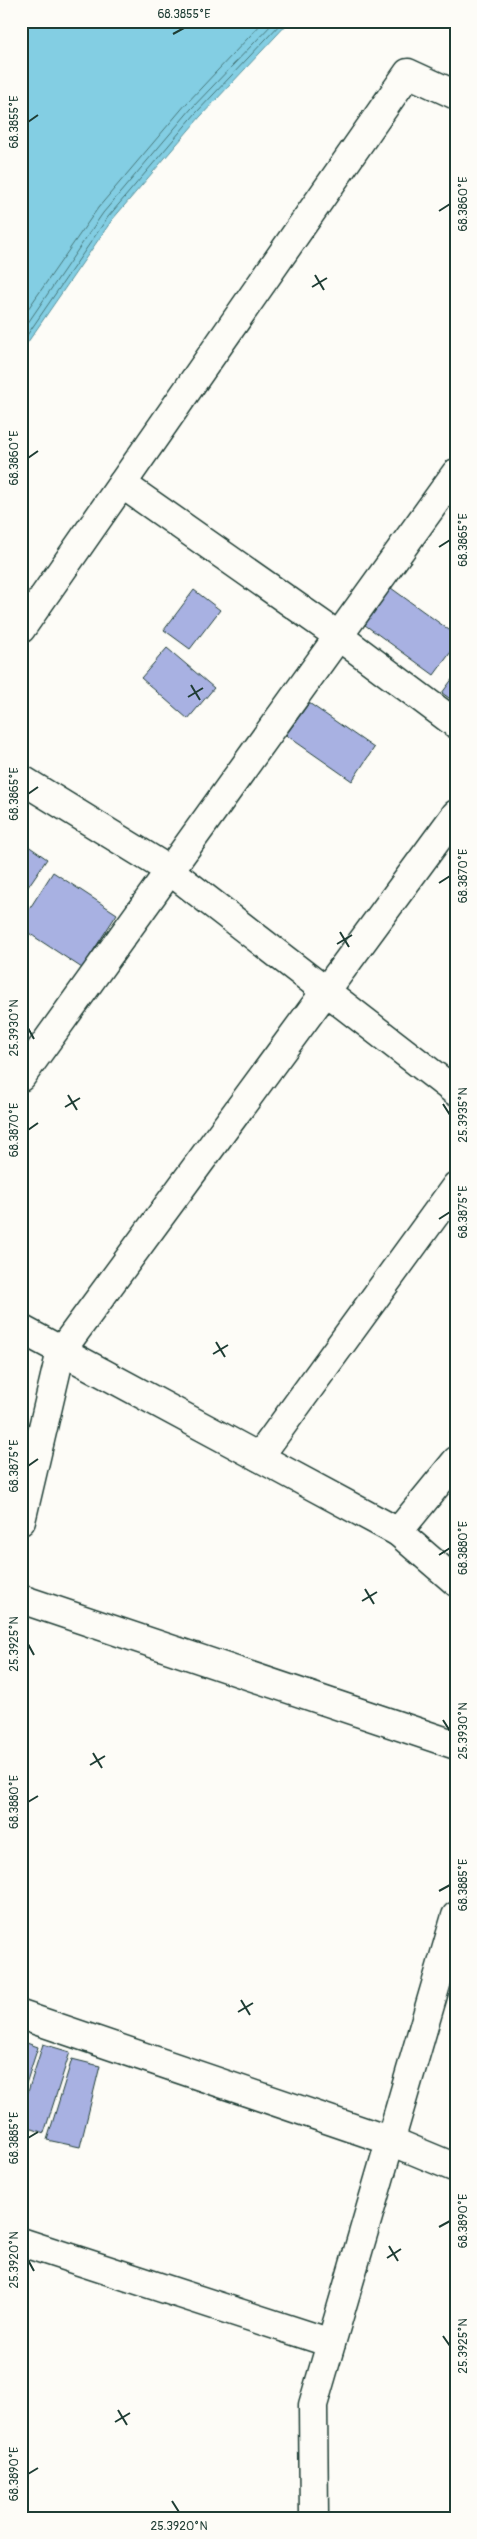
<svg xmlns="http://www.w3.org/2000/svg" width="477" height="2539" viewBox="0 0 477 2539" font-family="Pangolin,sans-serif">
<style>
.water{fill:#83cee3;stroke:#5b949d}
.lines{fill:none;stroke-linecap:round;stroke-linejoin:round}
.shore{stroke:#47777a;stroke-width:1}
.building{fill:#a8b1e2;stroke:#1f3d34}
.minor-casing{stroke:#1f3d34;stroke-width:31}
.minor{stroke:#fdfcf7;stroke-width:28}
.ticks{fill:none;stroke:#1f3d34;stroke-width:2}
.neatline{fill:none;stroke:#1f3d34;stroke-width:2}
.ticks-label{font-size:12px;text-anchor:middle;fill:#1f3d34}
</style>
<rect width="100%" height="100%" fill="#fdfcf7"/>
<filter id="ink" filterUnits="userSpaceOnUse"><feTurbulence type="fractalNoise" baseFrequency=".02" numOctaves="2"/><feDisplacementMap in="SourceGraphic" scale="10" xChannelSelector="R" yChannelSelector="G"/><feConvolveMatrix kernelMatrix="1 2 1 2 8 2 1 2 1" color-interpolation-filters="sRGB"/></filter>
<g filter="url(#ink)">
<!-- water -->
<polygon class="water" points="21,21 290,21 200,117 112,220 21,352"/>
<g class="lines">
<!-- shore -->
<g class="shore">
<polyline points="21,319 98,208 186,104 264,21"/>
<polyline points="21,333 103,213 191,109 275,21"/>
<polyline points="21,344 108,217 196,113 283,21"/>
</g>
</g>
<!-- building -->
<g class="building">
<polygon points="391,588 456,635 456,645 434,675 365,625"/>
<polygon points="194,590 220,610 190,649 164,630"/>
<polygon points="167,648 214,688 188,719 141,678"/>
<polygon points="456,674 456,703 442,693"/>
<polygon points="309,703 374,748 352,781 286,735"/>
<polygon points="21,841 47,859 21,897"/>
<polygon points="53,872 117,914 82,968 21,928 21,922"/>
<polygon points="21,2041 38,2047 21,2099"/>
<polygon points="43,2044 70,2052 44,2133 21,2125 21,2114"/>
<polygon points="72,2059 100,2066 80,2147 47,2140"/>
</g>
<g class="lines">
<!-- minor casing -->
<g class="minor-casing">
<g id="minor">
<polyline points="122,484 337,635 456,724"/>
<polyline points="21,629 408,73 456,95"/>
<polyline points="21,779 169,870 456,1092"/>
<polyline points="21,1077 456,473"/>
<polyline points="21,1329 398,1532 456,1461"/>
<polyline points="259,1457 456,1186"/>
<polyline points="21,1521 61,1351 456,814"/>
<polyline points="398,1532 456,1582"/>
<polyline points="21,1599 456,1745"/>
<polyline points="21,2015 391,2141 456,2168"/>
<polyline points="21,2242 331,2343"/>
<polyline points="314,2518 313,2405 456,1916"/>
</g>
</g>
<!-- minor -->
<use href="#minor" class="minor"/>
</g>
</g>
<!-- ticks -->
<path class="ticks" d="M173 34 184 28M28 122 38 115M439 211 450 204M315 275 324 290M312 287 327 278M28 458 38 451M439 547 450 540M191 685 200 700M188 697 203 688M28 794 38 787M439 883 450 876M340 932 349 947M337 944 352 935M28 1028 34 1039M68 1095 77 1110M443 1104 450 1115M65 1107 80 1098M28 1130 38 1123M439 1219 450 1212M216 1342 225 1357M213 1354 228 1345M28 1466 38 1459M439 1555 450 1548M365 1589 374 1604M362 1601 377 1592M28 1644 34 1655M443 1720 450 1731M93 1753 102 1768M90 1765 105 1756M28 1802 38 1796M439 1891 450 1885M241 2000 250 2015M238 2012 253 2003M28 2138 38 2132M439 2227 450 2221M389 2246 398 2261M387 2258 401 2249M28 2260 34 2271M443 2336 450 2346M118 2410 127 2425M115 2422 130 2413M28 2474 38 2468M172 2501 179 2512"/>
<!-- margin -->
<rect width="477" height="2539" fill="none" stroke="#fdfcf7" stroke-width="55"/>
<rect x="28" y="28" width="422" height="2484" class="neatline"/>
<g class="ticks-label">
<text x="184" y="18">68.3855°E</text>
<text transform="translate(14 122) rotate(-90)" y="4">68.3855°E</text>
<text transform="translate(463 204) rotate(-90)" y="4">68.3860°E</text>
<text transform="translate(14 458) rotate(-90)" y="4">68.3860°E</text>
<text transform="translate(463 540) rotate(-90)" y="4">68.3865°E</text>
<text transform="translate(14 794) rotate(-90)" y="4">68.3865°E</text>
<text transform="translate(463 876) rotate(-90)" y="4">68.3870°E</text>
<text transform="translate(14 1028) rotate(-90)" y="4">25.3930°N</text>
<text transform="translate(463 1115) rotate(-90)" y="4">25.3935°N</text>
<text transform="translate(14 1130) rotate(-90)" y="4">68.3870°E</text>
<text transform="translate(463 1212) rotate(-90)" y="4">68.3875°E</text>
<text transform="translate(14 1466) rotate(-90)" y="4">68.3875°E</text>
<text transform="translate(463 1548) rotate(-90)" y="4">68.3880°E</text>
<text transform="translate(14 1644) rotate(-90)" y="4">25.3925°N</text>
<text transform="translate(463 1731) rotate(-90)" y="4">25.3930°N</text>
<text transform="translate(14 1802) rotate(-90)" y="4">68.3880°E</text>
<text transform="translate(463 1885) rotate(-90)" y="4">68.3885°E</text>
<text transform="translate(14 2138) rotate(-90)" y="4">68.3885°E</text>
<text transform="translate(463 2221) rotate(-90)" y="4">68.3890°E</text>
<text transform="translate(14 2260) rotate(-90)" y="4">25.3920°N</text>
<text transform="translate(463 2346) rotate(-90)" y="4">25.3925°N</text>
<text transform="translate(14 2474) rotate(-90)" y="4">68.3890°E</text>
<text x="179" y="2530">25.3920°N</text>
</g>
</svg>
